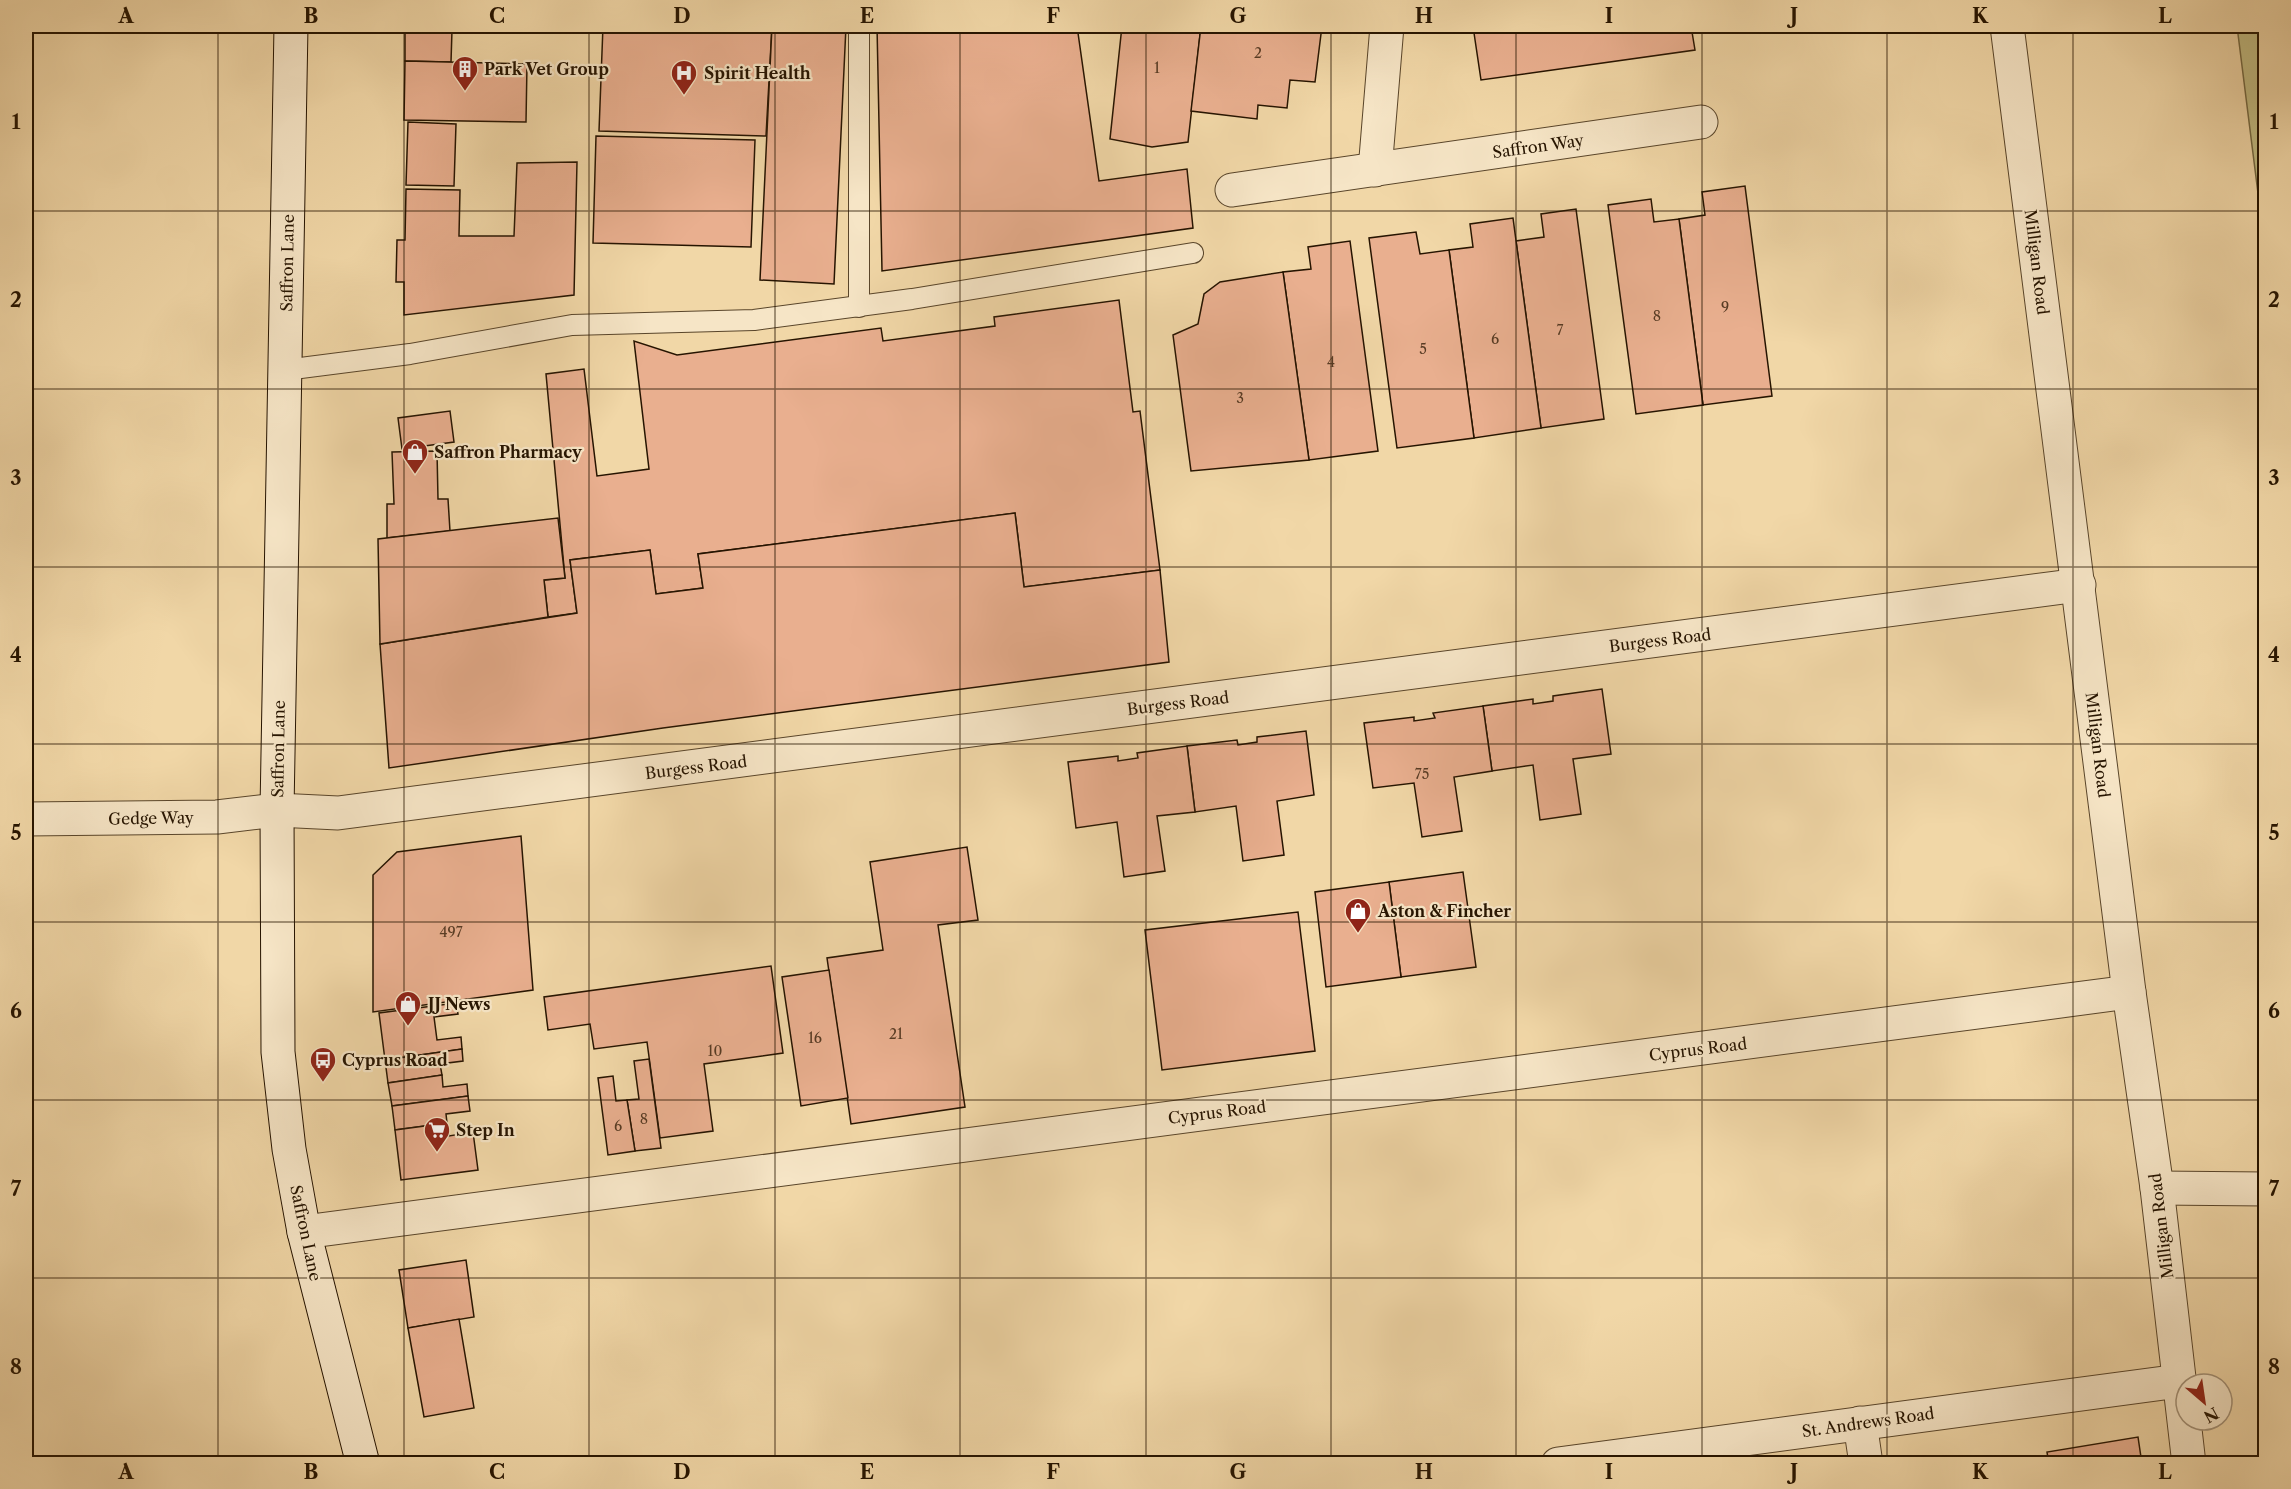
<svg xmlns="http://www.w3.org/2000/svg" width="2291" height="1489" viewBox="0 0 2291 1489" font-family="'Libre Caslon Text',serif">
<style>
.green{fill:#c2bc82;stroke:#746841;stroke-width:1.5}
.building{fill:#e9af8f;stroke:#261400;stroke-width:1.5}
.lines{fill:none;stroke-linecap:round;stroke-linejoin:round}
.service-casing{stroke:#59452a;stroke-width:22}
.minor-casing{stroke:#59452a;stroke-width:35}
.secondary-casing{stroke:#261400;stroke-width:35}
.service{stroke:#f6e5c6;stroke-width:20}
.minor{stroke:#f6e5c6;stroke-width:33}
.secondary{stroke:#f6e5c6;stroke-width:33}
.grid{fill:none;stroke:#261400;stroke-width:1.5;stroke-opacity:0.55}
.labels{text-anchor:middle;stroke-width:4.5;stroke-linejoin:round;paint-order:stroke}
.number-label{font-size:14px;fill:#573b24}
.poi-label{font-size:16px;font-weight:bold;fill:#261400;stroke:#f6e5c6;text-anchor:start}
.street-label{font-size:16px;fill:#261400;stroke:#f6e5c6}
.neatline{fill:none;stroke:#261400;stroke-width:2}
.grid-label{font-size:20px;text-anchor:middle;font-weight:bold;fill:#261400}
</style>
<rect width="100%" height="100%" fill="#f1d7a7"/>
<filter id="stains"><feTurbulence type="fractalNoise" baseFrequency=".00333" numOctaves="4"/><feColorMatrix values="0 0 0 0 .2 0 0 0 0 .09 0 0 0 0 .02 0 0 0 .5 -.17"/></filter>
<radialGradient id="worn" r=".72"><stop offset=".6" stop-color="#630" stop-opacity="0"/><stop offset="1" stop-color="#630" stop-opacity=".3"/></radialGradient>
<!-- green -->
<polygon class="green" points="2237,26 2265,26 2265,249"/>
<!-- building -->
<g class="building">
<polygon points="405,26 452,26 452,30 405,29"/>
<polygon points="603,26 772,26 766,136 599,131"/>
<polygon points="772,26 846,26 834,284 760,280"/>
<polygon points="877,26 1077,26 1099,181 1187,169 1193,228 882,271"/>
<polygon points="1122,26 1201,26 1188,142 1152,147 1110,139"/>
<polygon points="1201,26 1322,26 1315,82 1290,80 1287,108 1258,105 1257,119 1191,111"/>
<polygon points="1499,26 1691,26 1695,50 1481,80 1474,33 1500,29"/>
<polygon points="405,29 452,30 451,62 405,61"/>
<polygon points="405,61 527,64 526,122 404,120"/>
<polygon points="408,122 456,124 454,186 406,185"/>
<polygon points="596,136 755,140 751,247 593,243"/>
<polygon points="577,162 574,295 404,315 404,282 396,282 397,240 405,240 406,189 460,190 459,236 514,236 517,163"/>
<polygon points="1745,186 1772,396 1703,405 1679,219 1705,215 1702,192"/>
<polygon points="1651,199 1654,222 1679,219 1703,405 1636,414 1608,205"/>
<polygon points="1576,209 1604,419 1541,428 1516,241 1544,237 1541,214"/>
<polygon points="1513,218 1541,428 1474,438 1449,250 1473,247 1470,224"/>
<polygon points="1416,232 1420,254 1449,250 1474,438 1397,448 1369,238"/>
<polygon points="1350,241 1378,451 1309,460 1283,272 1311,269 1308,247"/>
<polygon points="1283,272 1309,460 1191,471 1173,335 1198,324 1204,294 1220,282"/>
<polygon points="1119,300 1133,412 1140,411 1160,570 1024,587 1015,513 698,554 703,588 656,594 650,550 570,560 577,613 548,617 544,580 565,578 546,374 584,369 597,476 649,469 634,341 677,355 881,328 883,341 995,326 994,317"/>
<polygon points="450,411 454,442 402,449 398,418"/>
<polygon points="437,451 438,499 448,499 450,531 387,538 387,504 394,504 392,452"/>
<polygon points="1015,513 1024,587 1160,570 1169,662 663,728 389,768 380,644 577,613 570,560 650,550 656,594 703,588 698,554"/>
<polygon points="558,518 565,578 544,580 548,617 380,644 378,539"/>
<polygon points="1602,689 1611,754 1573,759 1581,814 1540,820 1533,765 1492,771 1483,706 1533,699 1533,704 1553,701 1553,696"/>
<polygon points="1483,706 1492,771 1454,777 1462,831 1422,837 1414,783 1373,788 1364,723 1414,717 1414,721 1435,718 1433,713"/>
<polygon points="1306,731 1314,795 1277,801 1284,855 1243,861 1236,806 1195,812 1187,746 1237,740 1238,745 1257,742 1257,737"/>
<polygon points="1187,746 1195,812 1157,816 1165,871 1124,877 1117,822 1076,828 1068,762 1118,756 1118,761 1138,758 1137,753"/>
<polygon points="521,836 533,990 373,1012 373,875 397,852"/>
<polygon points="967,847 978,920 938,925 965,1107 851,1124 827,958 883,950 870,862"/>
<polygon points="1463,872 1476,967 1401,977 1389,882"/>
<polygon points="1389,882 1401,977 1326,987 1315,892"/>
<polygon points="1298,912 1315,1051 1162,1070 1145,930"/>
<polygon points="771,966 783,1053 704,1064 713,1131 660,1138 647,1042 594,1049 590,1024 548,1030 544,997"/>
<polygon points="829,970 848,1098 801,1106 782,977"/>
<polygon points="456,1003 458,1014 434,1017 437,1040 461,1037 462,1049 385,1060 379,1013"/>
<polygon points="462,1049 463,1061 440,1064 442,1075 388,1083 385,1060"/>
<polygon points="649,1059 661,1148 635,1151 627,1100 639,1099 634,1061"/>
<polygon points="442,1075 443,1087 467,1084 468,1096 392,1106 388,1083"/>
<polygon points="613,1076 616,1101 627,1100 635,1151 608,1155 598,1078"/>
<polygon points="468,1096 470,1111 446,1114 447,1123 395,1130 392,1106"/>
<polygon points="447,1123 449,1136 473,1132 478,1170 401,1180 395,1130"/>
<polygon points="466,1260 474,1317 408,1328 399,1270"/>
<polygon points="459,1319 474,1408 424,1417 408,1328"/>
<polygon points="2138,1437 2142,1464 2049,1464 2047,1452"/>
</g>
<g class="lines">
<!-- service casing -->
<g class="service-casing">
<g id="service">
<polyline points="859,307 859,26"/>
<polyline points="285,370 410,354 572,325 754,320 912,299 1193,253"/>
</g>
</g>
<!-- minor casing -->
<g class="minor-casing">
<g id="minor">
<polyline points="2007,26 2129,992 2157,1188 2189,1464"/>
<polyline points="1375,170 1387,26"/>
<polyline points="1232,190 1701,122"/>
<polyline points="26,819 217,817 277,810 338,813 2079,585"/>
<polyline points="2157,1188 2266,1189"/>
<polyline points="304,1232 2129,992"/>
<polyline points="1860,1423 1866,1464"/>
<polyline points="1558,1464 2179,1381"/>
</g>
</g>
<!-- secondary casing -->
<g class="secondary-casing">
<polyline id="secondary" points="291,26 277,810 278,1052 289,1149 304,1232 363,1464"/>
</g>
<!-- service -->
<use href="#service" class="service"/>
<!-- minor -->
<use href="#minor" class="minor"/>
<!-- secondary -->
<use href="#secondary" class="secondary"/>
</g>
<!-- grid -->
<path class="grid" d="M218 26V1464M404 26V1464M589 26V1464M775 26V1464M960 26V1464M1146 26V1464M1331 26V1464M1516 26V1464M1702 26V1464M1887 26V1464M2073 26V1464M26 211H2266M26 389H2266M26 567H2266M26 744H2266M26 922H2266M26 1100H2266M26 1278H2266"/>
<!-- icons -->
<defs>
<g id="building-pin" transform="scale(1.35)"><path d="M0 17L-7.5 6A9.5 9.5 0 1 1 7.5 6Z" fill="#8f2418" stroke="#f6e5c6"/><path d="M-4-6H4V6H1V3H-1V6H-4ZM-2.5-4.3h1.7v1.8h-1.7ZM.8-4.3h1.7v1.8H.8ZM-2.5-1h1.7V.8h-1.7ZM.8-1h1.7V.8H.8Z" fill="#fff"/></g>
<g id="hospital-pin" transform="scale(1.35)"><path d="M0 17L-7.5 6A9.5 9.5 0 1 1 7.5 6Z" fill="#8f2418" stroke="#f6e5c6"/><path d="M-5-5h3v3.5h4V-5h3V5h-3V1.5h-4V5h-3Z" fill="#fff"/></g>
<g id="shop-pin" transform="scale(1.35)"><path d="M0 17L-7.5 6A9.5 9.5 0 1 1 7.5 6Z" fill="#8f2418" stroke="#f6e5c6"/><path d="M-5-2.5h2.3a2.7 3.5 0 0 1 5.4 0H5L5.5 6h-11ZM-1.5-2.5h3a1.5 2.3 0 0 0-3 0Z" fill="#fff"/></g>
<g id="bus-pin" transform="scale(1.35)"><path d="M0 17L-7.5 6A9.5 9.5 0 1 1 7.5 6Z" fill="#8f2418" stroke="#f6e5c6"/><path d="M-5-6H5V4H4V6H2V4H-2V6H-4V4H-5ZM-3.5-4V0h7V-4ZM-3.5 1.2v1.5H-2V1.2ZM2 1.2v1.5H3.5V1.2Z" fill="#fff"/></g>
<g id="supermarket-pin" transform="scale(1.35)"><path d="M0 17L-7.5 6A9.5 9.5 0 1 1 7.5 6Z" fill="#8f2418" stroke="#f6e5c6"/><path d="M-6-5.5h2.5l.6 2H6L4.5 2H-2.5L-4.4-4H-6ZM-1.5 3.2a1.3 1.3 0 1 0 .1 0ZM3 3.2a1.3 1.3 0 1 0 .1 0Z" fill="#fff"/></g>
</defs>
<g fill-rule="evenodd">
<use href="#building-pin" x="465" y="69"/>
<use href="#hospital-pin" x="684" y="73"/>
<use href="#shop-pin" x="415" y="452"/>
<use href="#shop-pin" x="1358" y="911"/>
<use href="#shop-pin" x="408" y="1004"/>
<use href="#bus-pin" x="323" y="1060"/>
<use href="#supermarket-pin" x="437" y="1130"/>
</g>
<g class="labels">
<!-- number labels -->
<g class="number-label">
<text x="1258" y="58">2</text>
<text x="1157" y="73">1</text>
<text x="1725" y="312">9</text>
<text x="1657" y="321">8</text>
<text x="1560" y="335">7</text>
<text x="1495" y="344">6</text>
<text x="1423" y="354">5</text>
<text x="1331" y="367">4</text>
<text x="1240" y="403">3</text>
<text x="1422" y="779">75</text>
<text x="451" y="937">497</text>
<text x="896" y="1039">21</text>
<text x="815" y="1043">16</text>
<text x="715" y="1056">10</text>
<text x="644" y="1124">8</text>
<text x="618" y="1131">6</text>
</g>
<!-- poi labels -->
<g class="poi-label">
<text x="484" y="75">Park Vet Group</text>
<text x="704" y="79">Spirit Health</text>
<text x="434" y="458">Saffron Pharmacy</text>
<text x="1378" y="917">Aston &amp; Fincher</text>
<text x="428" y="1010">JJ News</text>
<text x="342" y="1066">Cyprus Road</text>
<text x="456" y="1136">Step In</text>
</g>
<!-- street labels -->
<g class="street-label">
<text transform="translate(1538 146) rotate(-8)" y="6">Saffron Way</text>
<text transform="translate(2037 262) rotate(83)" y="6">Milligan Road</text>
<text transform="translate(287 263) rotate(-89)" y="6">Saffron Lane</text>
<text transform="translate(1660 640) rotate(-7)" y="6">Burgess Road</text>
<text transform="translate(1178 703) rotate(-7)" y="6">Burgess Road</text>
<text transform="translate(2098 745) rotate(83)" y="6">Milligan Road</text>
<text transform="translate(278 749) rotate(-89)" y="6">Saffron Lane</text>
<text transform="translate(696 767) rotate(-7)" y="6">Burgess Road</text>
<text transform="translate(151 818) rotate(-1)" y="6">Gedge Way</text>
<text transform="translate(1698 1049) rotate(-7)" y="6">Cyprus Road</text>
<text transform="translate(1217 1112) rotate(-7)" y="6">Cyprus Road</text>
<text transform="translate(2161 1226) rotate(-97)" y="6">Milligan Road</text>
<text transform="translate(306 1233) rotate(78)" y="6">Saffron Lane</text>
<text transform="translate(1868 1422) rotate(-8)" y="6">St. Andrews Road</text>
</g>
</g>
<!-- margin -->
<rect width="2291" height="1489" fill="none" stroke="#f1d7a7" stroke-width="66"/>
<!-- north arrow -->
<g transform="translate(2204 1402) rotate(151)"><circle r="28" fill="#f6e5c6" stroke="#a39177" stroke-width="1.5"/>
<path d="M0-4.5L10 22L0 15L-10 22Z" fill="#8f2418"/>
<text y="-9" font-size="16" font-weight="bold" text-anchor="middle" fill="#261400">N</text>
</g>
<rect x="33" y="33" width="2225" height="1423" class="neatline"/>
<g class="grid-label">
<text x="126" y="23">A</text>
<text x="311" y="23">B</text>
<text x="497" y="23">C</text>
<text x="682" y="23">D</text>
<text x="867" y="23">E</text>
<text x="1053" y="23">F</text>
<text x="1238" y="23">G</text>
<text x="1424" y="23">H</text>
<text x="1609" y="23">I</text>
<text x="1794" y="23">J</text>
<text x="1980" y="23">K</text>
<text x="2165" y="23">L</text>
<text x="16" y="129">1</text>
<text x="2274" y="129">1</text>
<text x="16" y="307">2</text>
<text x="2274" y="307">2</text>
<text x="16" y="485">3</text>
<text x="2274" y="485">3</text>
<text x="16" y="662">4</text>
<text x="2274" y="662">4</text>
<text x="16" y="840">5</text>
<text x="2274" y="840">5</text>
<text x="16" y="1018">6</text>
<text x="2274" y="1018">6</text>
<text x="16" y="1196">7</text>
<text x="2274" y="1196">7</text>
<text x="16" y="1374">8</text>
<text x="2274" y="1374">8</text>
<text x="126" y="1479">A</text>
<text x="311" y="1479">B</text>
<text x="497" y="1479">C</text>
<text x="682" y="1479">D</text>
<text x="867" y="1479">E</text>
<text x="1053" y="1479">F</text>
<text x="1238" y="1479">G</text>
<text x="1424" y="1479">H</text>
<text x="1609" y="1479">I</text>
<text x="1794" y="1479">J</text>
<text x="1980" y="1479">K</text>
<text x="2165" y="1479">L</text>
</g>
<rect width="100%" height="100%" filter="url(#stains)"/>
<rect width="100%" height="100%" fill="url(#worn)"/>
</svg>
